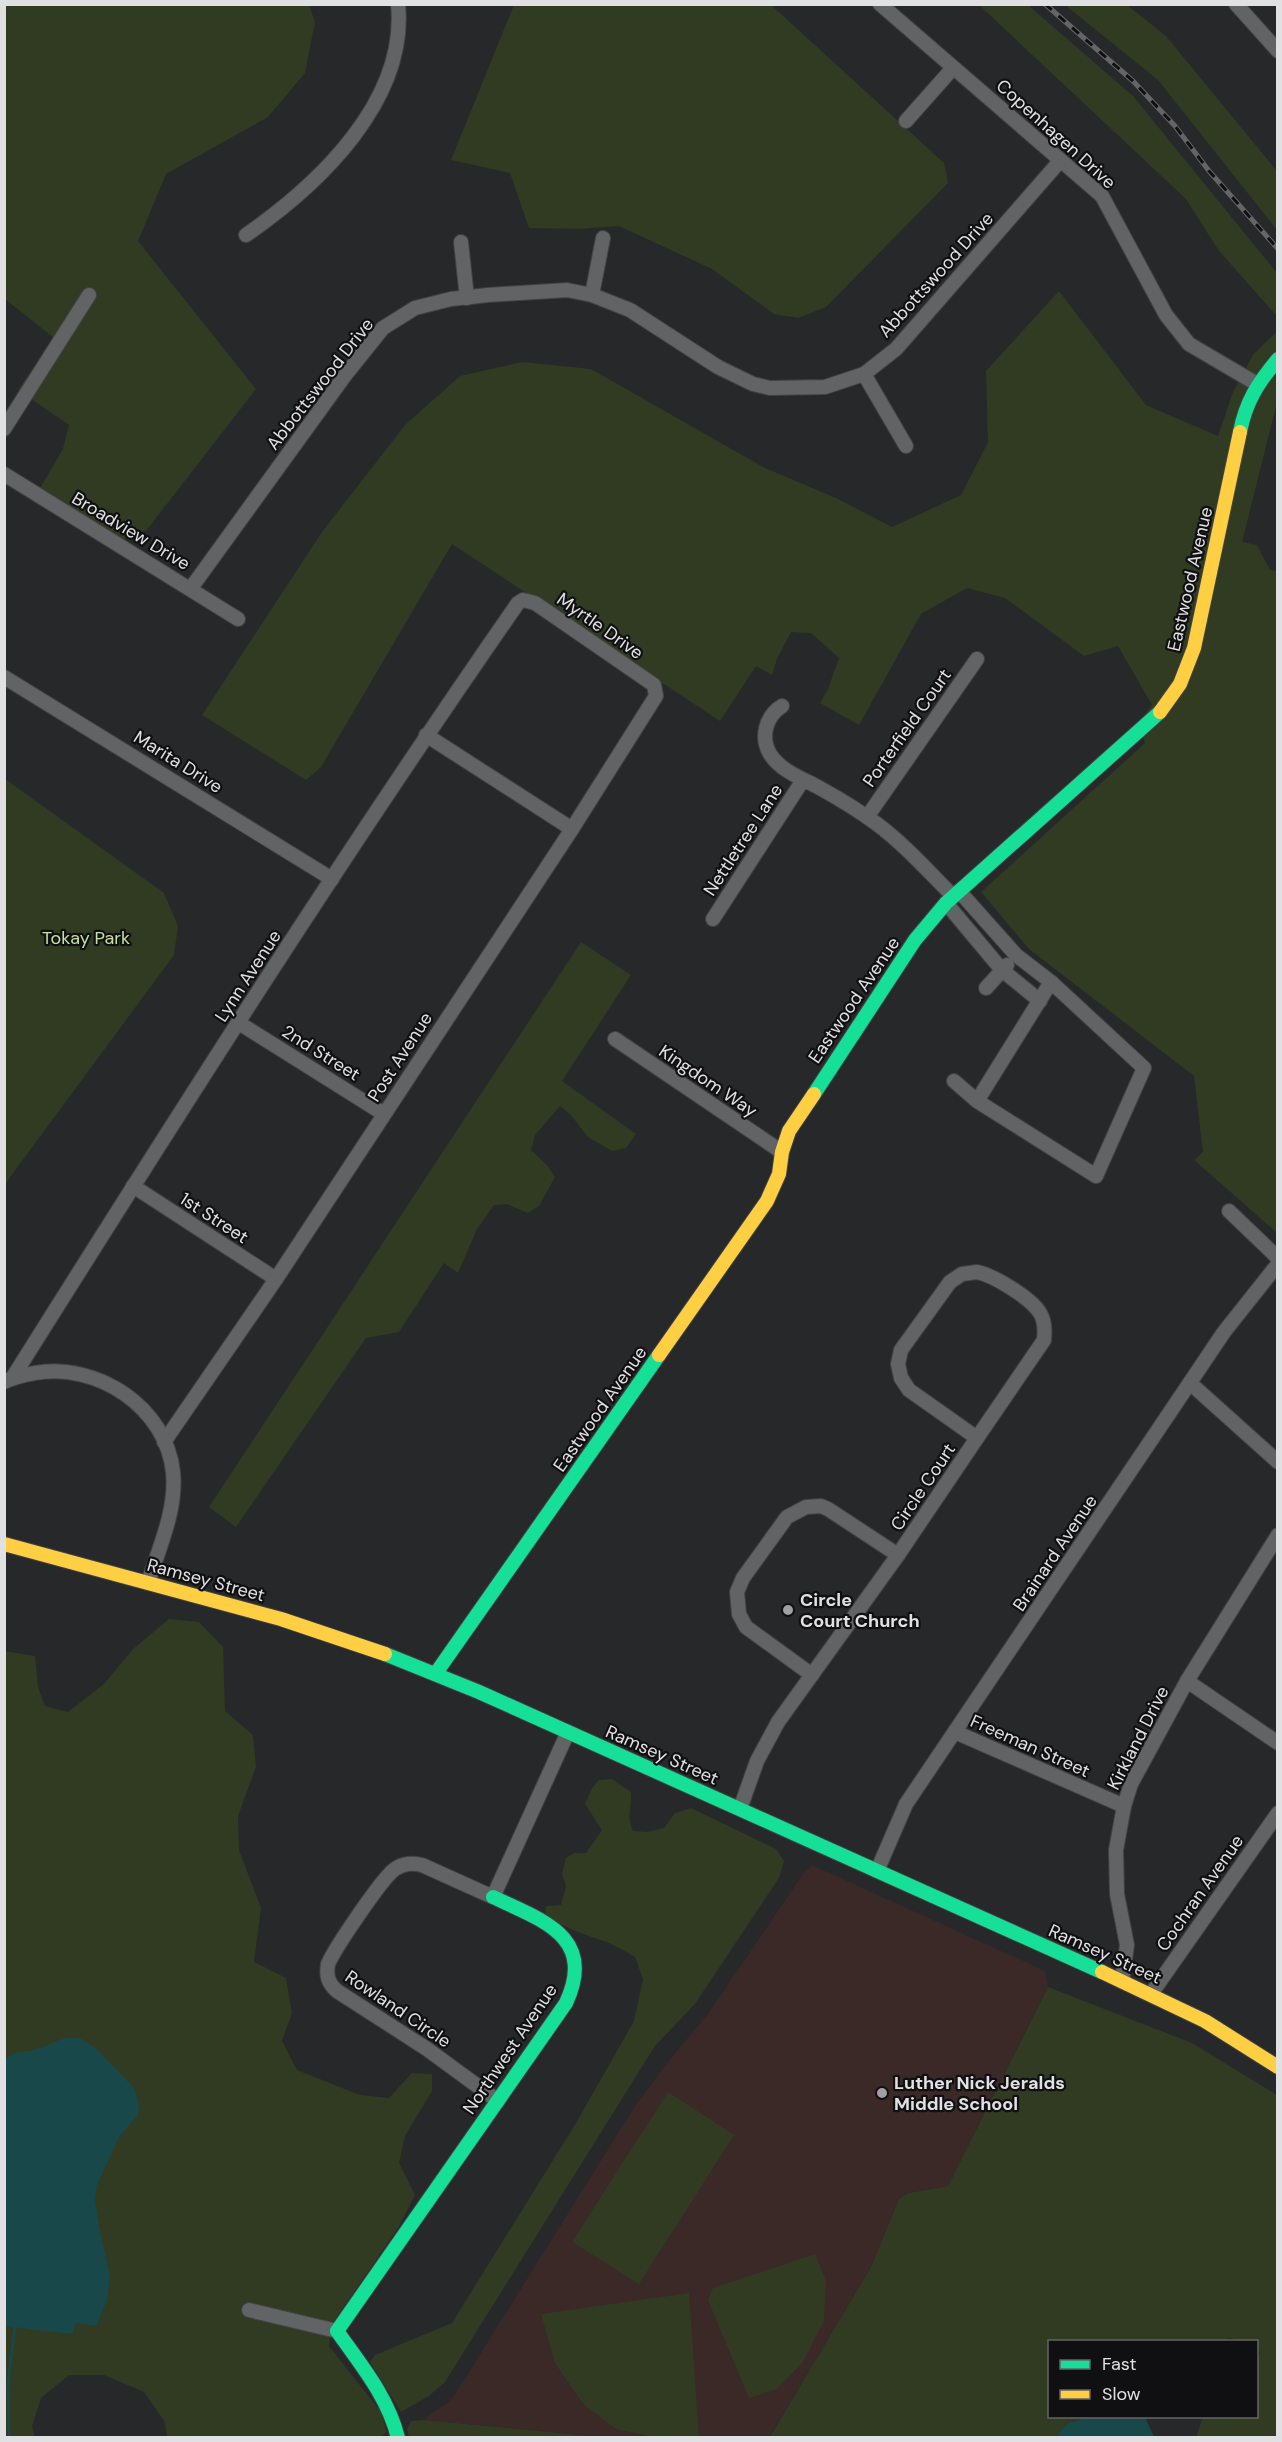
<svg xmlns="http://www.w3.org/2000/svg" width="1282" height="2442" viewBox="0 0 1282 2442" font-family="'DM Sans',sans-serif">
<style>
.education{fill:#3a2927}
.green{fill:#303b22}
.water{fill:#184849}
.lines{fill:none;stroke-linecap:round;stroke-linejoin:round}
.stream{stroke:#184849;stroke-width:3}
.street-casing{stroke:#424345;stroke-width:16}
.fast-casing{stroke:#424345;stroke-width:16}
.slow-casing{stroke:#424345;stroke-width:16}
.street{stroke:#626364;stroke-width:14}
.fast{stroke:#16e098;stroke-width:14}
.slow{stroke:#ffcf43;stroke-width:14}
.rail-casing{stroke:#656567;stroke-width:5}
.rail{stroke:#101012;stroke-width:3;stroke-dasharray:9;stroke-linecap:butt}
.poi-dot{fill:#a0a0a2;stroke:#101012;stroke-width:2}
.labels{text-anchor:middle;stroke-width:4.5;stroke-linejoin:round;paint-order:stroke}
.street-label{font-size:18px;fill:#e1e1e3;stroke:#101012}
.park-label{font-size:18px;fill:#c4e1a6;stroke:#101012}
.poi-label{font-size:18px;font-weight:bold;fill:#e1e1e3;stroke:#101012;text-anchor:start}
</style>
<rect width="100%" height="100%" fill="#27282a"/>
<!-- education -->
<polygon class="education" points="812,1865 1045,1971 1048,1987 948,2186 908,2193 899,2199 871,2267 769,2437 601,2437 425,2420 430,2414 449,2402 456,2393 635,2106 667,2063 708,2014 803,1874"/>
<!-- green -->
<g class="green">
<polygon points="770,4 944,163 948,183 826,307 798,318 774,314 712,269 619,226 580,229 529,228 510,173 451,160 514,5"/>
<polygon points="4,5 309,5 315,22 305,73 268,117 166,174 138,241 256,389 146,531 131,533 112,550 33,500 63,449 69,425 18,390 54,338 5,299"/>
<polygon points="979,5 1028,5 1133,96 1277,273 1277,316 1219,251 1186,199"/>
<polygon points="1065,5 1127,5 1166,36 1277,171 1277,230 1158,80"/>
<polygon points="1059,291 1146,405 1218,436 1233,392 1253,355 1277,331 1277,402 1242,542 1257,545 1270,570 1277,571 1277,1233 1194,1160 1203,1152 1194,1076 1029,949 981,892 1145,743 1139,722 1152,705 1118,646 1084,656 1005,598 967,588 921,614 859,725 820,703 828,689 839,658 811,633 791,632 777,659 772,675 756,666 720,721 452,544 321,767 306,780 202,715 322,532 405,425 460,376 522,362 591,369 765,468 836,498 892,527 961,495 988,442 986,371"/>
<polygon points="5,779 164,893 178,926 174,955 5,1184"/>
<polygon points="581,942 631,975 562,1081 636,1134 626,1148 612,1151 588,1137 570,1114 560,1106 535,1135 531,1150 547,1165 555,1177 539,1206 528,1213 507,1204 494,1205 477,1229 458,1273 444,1263 399,1332 366,1338 236,1527 209,1507"/>
<polygon points="169,1619 199,1622 223,1647 225,1711 253,1735 256,1767 238,1816 239,1850 261,1908 254,1962 286,1978 292,2013 282,2041 297,2070 360,2095 389,2098 412,2073 432,2074 432,2091 405,2136 399,2163 415,2195 398,2228 332,2324 329,2346 381,2412 387,2432 381,2437 167,2437 165,2422 144,2392 104,2375 69,2375 41,2398 32,2426 35,2437 5,2437 4,1651 35,1656 38,1687 45,1706 68,1712 104,1684 132,1650"/>
<path d="M612 1779 631 1792C632 1807 626 1817 633 1831L647 1832 664 1828 675 1813 691 1808 776 1849 784 1861 779 1878 695 2004 655 2046 445 2382 429 2396 401 2412 370 2362 375 2355 452 2323 576 2123 634 2021 643 1979 635 1957C627 1952 618 1947 609 1943 585 1934 565 1930 545 1913L546 1906 561 1905 566 1886 562 1874 566 1858 574 1853H586L602 1830 585 1804 592 1788 599 1780Z"/>
<polygon points="1048,1987 1192,2043 1277,2095 1277,2437 1196,2437 1203,2417 1256,2416 1257,2356 1260,2352 1257,2349 1256,2342 1240,2341 1229,2338 1221,2342 1050,2342 1050,2416 1087,2417 1066,2424 1056,2437 769,2438 871,2267 899,2199 908,2193 948,2186"/>
<polygon points="668,2092 734,2135 639,2284 572,2242"/>
<polygon points="815,2254 826,2281 824,2321 803,2362 777,2389 749,2398 708,2300 713,2288"/>
<polygon points="689,2293 699,2437 654,2437 616,2429 583,2404 555,2363 541,2314"/>
<polygon points="425,2420 601,2437 409,2437 407,2429 411,2421"/>
</g>
<!-- water -->
<g class="water">
<path d="M65 2038H80L97 2049 135 2089 139 2107 138 2115 119 2137 97 2185 95 2199 98 2222 110 2276 107 2301 96 2326 76 2323 72 2334 4 2326 5 2059C19 2048 23 2054 37 2049 47 2046 55 2041 65 2038Z"/>
<polygon points="1087,2417 1145,2417 1154,2437 1056,2437 1066,2424"/>
</g>
<g class="lines">
<!-- stream -->
<polyline class="stream" points="9,2438 8,2383 15,2326"/>
<!-- street casing -->
<g class="street-casing">
<g id="street">
<polyline points="880,4 1102,196 1166,315 1189,344 1257,384"/>
<polyline points="1236,4 1278,51"/>
<polyline points="906,121 953,68"/>
<path d="M246 235C318 185 408 101 398 4"/>
<polyline points="461,242 467,298"/>
<polyline points="592,295 603,238"/>
<polyline points="864,374 906,446"/>
<polyline points="4,429 89,295"/>
<polyline points="4,474 238,619"/>
<polyline points="191,588 346,374 383,328 415,308 451,299 488,295 567,290 592,295 630,310 718,367 753,384 770,388 825,387 864,374 896,349 1060,161"/>
<polyline points="4,677 332,879"/>
<path d="M782 706C766 716 760 737 770 754 781 771 801 778 818 787 838 798 858 810 877 824 905 845 928 871 953 896"/>
<polyline points="426,735 572,829"/>
<polyline points="867,817 977,659"/>
<polyline points="959,891 1016,955 1051,982"/>
<polyline points="946,903 1002,970 1040,1001"/>
<polyline points="713,919 803,780"/>
<polyline points="986,988 1007,965"/>
<polyline points="239,1023 384,1114"/>
<polyline points="615,1039 782,1152"/>
<polyline points="954,1081 977,1101 1096,1176 1144,1068 1051,982 977,1101"/>
<polyline points="133,1186 276,1279"/>
<polyline points="1229,1211 1278,1258"/>
<path d="M977 1272C993 1275 1031 1298 1040 1313 1045 1321 1045 1331 1044 1340L977 1438 909 1390 901 1378 898 1364 901 1350 950 1282 962 1274Z"/>
<path d="M13 1377C177 1116 342 856 518 603L523 600 535 603 654 685 656 696 572 829 276 1279 164 1442"/>
<path d="M4 1382C14 1377 24 1375 35 1373 97 1362 166 1407 173 1472 177 1509 159 1548 148 1583"/>
<polyline points="1190,1383 1278,1462"/>
<polyline points="812,1675 746,1627 739,1614 737,1592 743,1578 787,1517 806,1507 821,1506 828,1509 898,1555"/>
<polyline points="1187,1681 1278,1743"/>
<polyline points="955,1732 1124,1806"/>
<polyline points="740,1809 757,1761 778,1722 898,1555 977,1438"/>
<polyline points="877,1871 906,1804 1224,1332 1278,1264"/>
<polyline points="1122,1981 1127,1945 1117,1894 1116,1850 1124,1806 1131,1784 1187,1681 1278,1535"/>
<polyline points="1151,1994 1278,1813"/>
<path d="M498 2101 427 2049 337 1991C328 1983 326 1976 328 1964 335 1948 382 1878 395 1869 404 1863 412 1863 422 1865L493 1897 568 1732"/>
<polyline points="249,2310 337,2331"/>
</g>
</g>
<!-- fast casing -->
<g class="fast-casing">
<g id="fast">
<path d="M1240 432C1246 401 1258 383 1278 359"/>
<polyline points="814,1094 915,940 946,903 1160,712"/>
<polyline points="385,1654 479,1692 1102,1972"/>
<polyline points="436,1673 659,1355"/>
<path d="M398 2438C388 2397 361 2365 337 2331L566 2003C597 1936 541 1920 493 1897"/>
</g>
</g>
<!-- slow casing -->
<g class="slow-casing">
<g id="slow">
<polyline points="1160,712 1180,684 1194,648 1240,432"/>
<polyline points="659,1355 767,1201 779,1174 782,1152 789,1131 814,1094"/>
<polyline points="4,1544 281,1619 385,1654"/>
<polyline points="1102,1972 1205,2021 1278,2067"/>
</g>
</g>
<!-- street -->
<use href="#street" class="street"/>
<!-- fast -->
<use href="#fast" class="fast"/>
<!-- slow -->
<use href="#slow" class="slow"/>
<!-- rail casing -->
<g class="rail-casing">
<polyline id="rail" points="1045,4 1133,81 1175,126 1209,171 1278,249"/>
</g>
<!-- rail -->
<use href="#rail" class="rail"/>
</g>
<!-- markers -->
<g class="poi-dot">
<circle cx="788" cy="1610" r="6"/>
<circle cx="882" cy="2093" r="6"/>
</g>
<g class="labels">
<!-- street labels -->
<g class="street-label">
<text transform="translate(1056 134) rotate(42)" y="6">Copenhagen Drive</text>
<text transform="translate(936 275) rotate(-48)" y="6">Abbottswood Drive</text>
<text transform="translate(320 384) rotate(-52)" y="6">Abbottswood Drive</text>
<text transform="translate(131 531) rotate(31)" y="6">Broadview Drive</text>
<text transform="translate(1190 579) rotate(-77)" y="6">Eastwood Avenue</text>
<text transform="translate(600 626) rotate(35)" y="6">Myrtle Drive</text>
<text transform="translate(907 728) rotate(-55)" y="6">Porterfield Court</text>
<text transform="translate(178 762) rotate(32)" y="6">Marita Drive</text>
<text transform="translate(743 840) rotate(-57)" y="6">Nettletree Lane</text>
<text transform="translate(248 976) rotate(-57)" y="6">Lynn Avenue</text>
<text transform="translate(854 1000) rotate(-56)" y="6">Eastwood Avenue</text>
<text transform="translate(321 1053) rotate(32)" y="6">2nd Street</text>
<text transform="translate(400 1057) rotate(-57)" y="6">Post Avenue</text>
<text transform="translate(708 1081) rotate(34)" y="6">Kingdom Way</text>
<text transform="translate(214 1218) rotate(33)" y="6">1st Street</text>
<text transform="translate(600 1409) rotate(-55)" y="6">Eastwood Avenue</text>
<text transform="translate(923 1487) rotate(-56)" y="6">Circle Court</text>
<text transform="translate(1055 1553) rotate(-56)" y="6">Brainard Avenue</text>
<text transform="translate(206 1580) rotate(15)" y="6">Ramsey Street</text>
<text transform="translate(1138 1738) rotate(-63)" y="6">Kirkland Drive</text>
<text transform="translate(1030 1746) rotate(24)" y="6">Freeman Street</text>
<text transform="translate(662 1755) rotate(24)" y="6">Ramsey Street</text>
<text transform="translate(1200 1893) rotate(-55)" y="6">Cochran Avenue</text>
<text transform="translate(1105 1954) rotate(24)" y="6">Ramsey Street</text>
<text transform="translate(398 2009) rotate(34)" y="6">Rowland Circle</text>
<text transform="translate(510 2049) rotate(-56)" y="6">Northwest Avenue</text>
</g>
<!-- park labels -->
<g class="park-label">
<text x="86" y="944">Tokay Park</text>
</g>
<!-- poi labels -->
<g class="poi-label">
<text x="800" y="1606">Circle<tspan x="800" dy="21">Court Church</tspan></text>
<text x="894" y="2089">Luther Nick Jeralds<tspan x="894" dy="21">Middle School</tspan></text>
</g>
</g>
<!-- border -->
<rect width="1282" height="2442" fill="none" stroke="#e1e1e3" stroke-width="12"/>
<!-- legend -->
<rect x="1048" y="2340" width="210" height="78" fill="#101012" stroke="#646466" stroke-width="1.5"/>
<rect x="1060" y="2360" width="30" height="9" fill="#16e098" stroke="#646466" stroke-width="1.5"/>
<text x="1102" y="2370" font-size="18" fill="#e1e1e3">Fast</text>
<rect x="1060" y="2390" width="30" height="9" fill="#ffcf43" stroke="#646466" stroke-width="1.5"/>
<text x="1102" y="2400" font-size="18" fill="#e1e1e3">Slow</text>
</svg>
